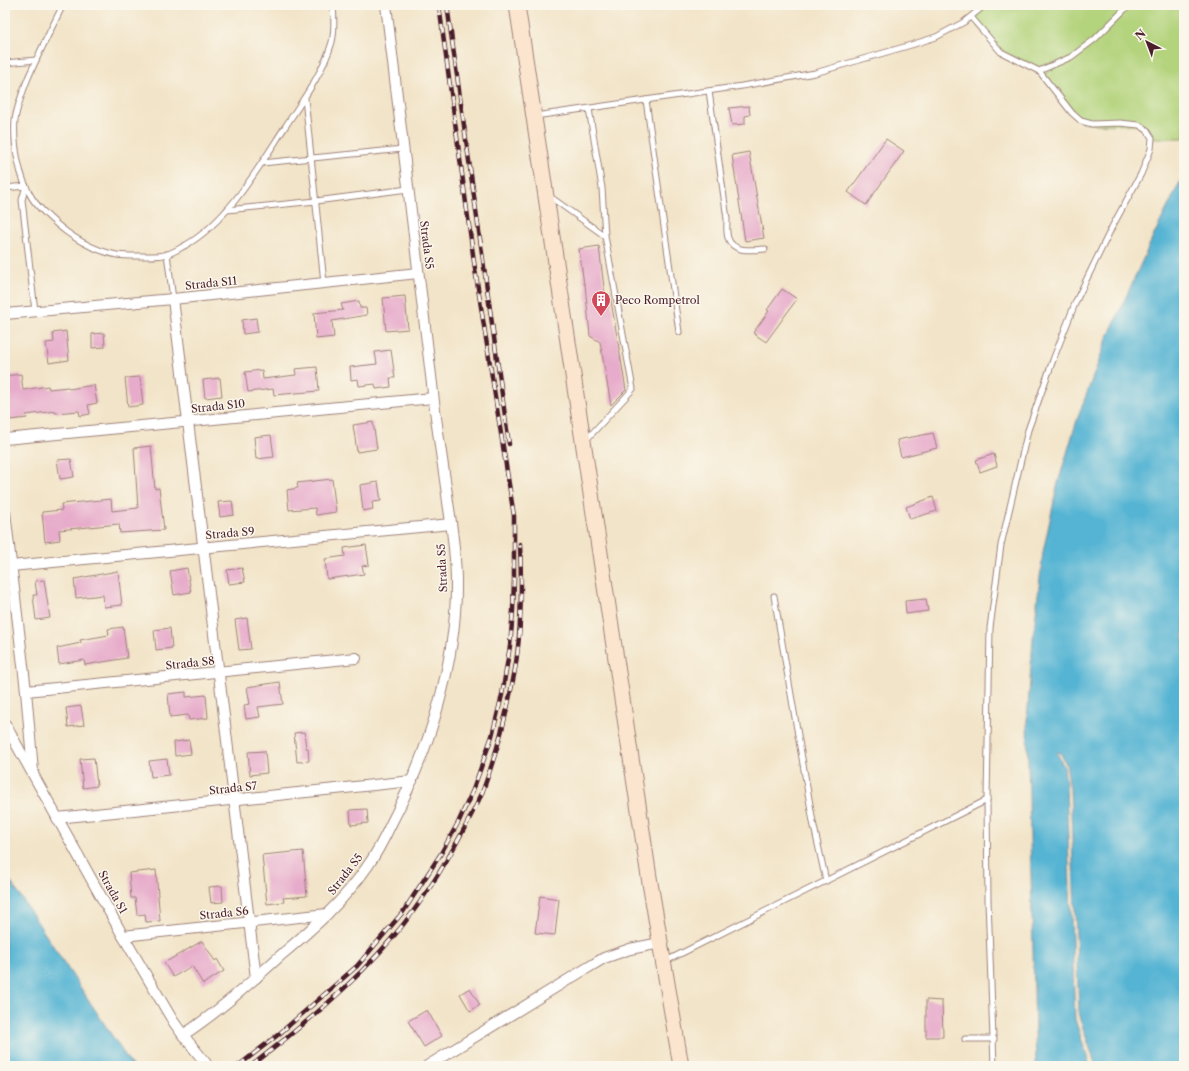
<svg xmlns="http://www.w3.org/2000/svg" width="1189" height="1071" viewBox="0 0 1189 1071" font-family="'Libre Caslon Text',serif">
<style>
.green{fill:#b3d37b;stroke:#7e7953}
.water{fill:#55b4d3;stroke:#506a7f}
.building{fill:#e7accb}
.lines{fill:none;stroke-linecap:round;stroke-linejoin:round}
.service-casing{stroke:#9e827a;stroke-width:7}
.minor-casing{stroke:#9e827a;stroke-width:12}
.secondary-casing{stroke:#9e827a;stroke-width:17}
.service{stroke:#fff;stroke-width:5}
.minor{stroke:#fff;stroke-width:10}
.secondary{stroke:#fce5cf;stroke-width:15}
.rail-casing{stroke:#4a1f2b;stroke-width:4.5}
.rail{stroke:#fbf7ec;stroke-width:3;stroke-dasharray:9;stroke-linecap:butt}
.labels{text-anchor:middle;stroke-width:3;stroke-linejoin:round;paint-order:stroke}
.street-label{font-size:11px;fill:#4a1f2b;stroke:#fbf7ec}
.poi-label{font-size:11px;fill:#4a1f2b;stroke:#fbf7ec;text-anchor:start}
</style>
<rect width="100%" height="100%" fill="#fbf7ec"/>
<filter id="ink" filterUnits="userSpaceOnUse"><feTurbulence type="fractalNoise" baseFrequency=".025" numOctaves="2"/><feDisplacementMap in="SourceGraphic" scale="8" xChannelSelector="R" yChannelSelector="G"/><feConvolveMatrix kernelMatrix="1 2 1 2 8 2 1 2 1" color-interpolation-filters="sRGB"/></filter>
<filter id="wash" filterUnits="userSpaceOnUse"><feTurbulence type="fractalNoise" baseFrequency=".012" numOctaves="4" result="noise"/><feDisplacementMap in="SourceGraphic" scale="16" xChannelSelector="R" yChannelSelector="G"/><feGaussianBlur stdDeviation="0.9" result="paint"/><feColorMatrix in="noise" values="0 0 0 0 0 0 0 0 0 0 0 0 0 0 0 0 0 1.4 0 .05"/><feComposite in="paint" operator="in"/></filter>
<g filter="url(#wash)">
<rect width="100%" height="100%" fill="#f2e4c8"/>
<!-- green -->
<polygon class="green" points="985,5 1184,5 1184,138 1152,138 1139,125 1092,124 1081,121 1039,71 1001,52 971,17"/>
<!-- water -->
<g class="water">
<polygon points="1184,174 1184,1066 1096,1066 1083,1028 1079,1012 1070,788 1066,764 1060,752 1057,753 1064,767 1066,785 1075,1019 1090,1066 1036,1066 1027,721 1033,639 1043,552 1058,483 1077,420 1107,339 1153,237"/>
<polygon points="5,873 132,1066 5,1066"/>
</g>
<g id="blocks">
<!-- building -->
<g class="building">
<polygon points="749,106 750,115 745,116 745,124 732,125 729,108"/>
<polygon points="886,139 904,151 866,205 848,192"/>
<polygon points="749,152 764,238 745,241 732,155"/>
<polygon points="599,246 605,296 610,295 626,390 611,405 600,342 590,336 585,284 584,284 579,249"/>
<polygon points="782,289 797,299 766,342 753,333 769,311 767,310"/>
<polygon points="405,296 408,329 386,331 383,298"/>
<polygon points="359,301 360,308 366,308 367,315 332,321 334,337 316,339 314,313 343,310 341,304"/>
<polygon points="256,318 258,332 243,334 242,320"/>
<polygon points="66,331 69,360 49,363 46,343 54,342 53,333"/>
<polygon points="104,333 105,347 92,348 92,334"/>
<polygon points="391,350 395,378 390,378 391,387 376,389 375,384 359,386 358,379 351,380 350,367 377,364 375,352"/>
<polygon points="317,367 319,391 274,395 273,389 248,392 245,372 262,370 263,379 296,375 295,369"/>
<polygon points="21,374 23,390 48,386 49,389 68,387 69,389 94,385 97,403 88,405 90,414 80,416 79,411 55,413 55,411 26,415 27,418 10,420 5,388 5,376"/>
<polygon points="140,377 143,405 128,407 125,378"/>
<polygon points="220,378 222,396 205,398 203,380"/>
<polygon points="373,422 377,449 357,452 353,425"/>
<polygon points="933,433 937,448 901,457 897,440"/>
<polygon points="271,435 274,457 256,459 254,437"/>
<polygon points="151,446 155,489 159,488 164,530 120,533 119,524 59,530 60,540 45,542 42,512 62,510 61,504 111,499 112,511 138,508 134,448"/>
<polygon points="994,454 997,466 980,472 976,460"/>
<polygon points="71,459 74,477 60,479 57,460"/>
<polygon points="332,479 336,512 316,515 315,508 289,510 287,490 298,488 297,483"/>
<polygon points="378,482 381,501 372,502 373,509 363,511 360,485"/>
<polygon points="933,497 937,511 910,519 906,507"/>
<polygon points="232,501 234,515 220,517 218,502"/>
<polygon points="366,545 369,565 362,566 364,574 327,579 325,559 345,556 344,548"/>
<polygon points="187,568 191,592 174,595 170,571"/>
<polygon points="242,568 245,582 229,584 227,570"/>
<polygon points="118,571 122,605 104,607 103,595 76,598 74,579"/>
<polygon points="44,580 50,618 36,620 33,595 37,595 35,581"/>
<polygon points="926,599 928,611 906,614 905,601"/>
<polygon points="247,618 251,649 239,650 235,620"/>
<polygon points="123,627 127,658 85,665 84,660 59,664 57,648 81,643 80,640 109,635 108,629"/>
<polygon points="170,628 172,648 156,650 154,630"/>
<polygon points="280,682 283,704 258,707 260,717 246,719 244,705 250,704 247,687"/>
<polygon points="186,692 186,697 206,695 208,718 189,720 188,715 170,717 168,694"/>
<polygon points="81,706 84,725 68,727 66,708"/>
<polygon points="304,732 306,748 308,748 309,761 297,762 294,733"/>
<polygon points="189,740 191,754 175,756 174,742"/>
<polygon points="265,751 267,773 250,775 248,752"/>
<polygon points="94,758 97,786 83,788 80,759"/>
<polygon points="167,759 169,775 151,777 149,761"/>
<polygon points="367,809 368,823 351,825 350,810"/>
<polygon points="303,851 307,896 283,898 284,902 267,904 262,855"/>
<polygon points="156,870 160,921 146,922 145,914 137,915 135,898 131,898 129,873"/>
<polygon points="222,886 223,902 211,903 209,887"/>
<polygon points="540,896 559,899 555,935 535,933"/>
<polygon points="202,941 215,961 217,959 224,971 203,984 192,966 173,977 164,963"/>
<polygon points="470,988 480,1005 470,1011 460,994"/>
<polygon points="926,1000 942,1001 943,1037 926,1037"/>
<polygon points="427,1010 442,1036 424,1047 408,1021"/>
</g>
</g>
</g>
<g filter="url(#ink)">
<use href="#blocks" fill-opacity="0" stroke="#9e827a" stroke-width="1"/>
<g class="lines">
<!-- service casing -->
<g class="service-casing">
<g id="service">
<path d="M63 5C51 29 39 53 28 78 23 91 17 106 15 120 13 144 19 178 32 198 37 206 44 212 50 218 69 236 92 250 117 255 124 256 131 256 137 256 147 256 159 257 168 254 174 252 180 248 186 245 228 221 259 167 285 127 302 101 323 73 332 42 335 30 334 17 333 5"/>
<polyline points="971,17 1001,52 1039,71 1072,113 1081,121 1092,124 1120,123 1139,125 1147,130 1152,138 1151,149 1141,174 1112,227 1076,301 1053,360 1028,430 1001,545 990,628 987,800 988,900 994,1066"/>
<polyline points="5,63 36,60"/>
<polyline points="1039,71 1071,57 1095,39 1129,5"/>
<path d="M709 91 727 219C727 224 726 232 728 238 733 253 752 250 765 249"/>
<polyline points="305,98 324,283"/>
<polyline points="646,100 679,332"/>
<polyline points="589,109 602,188 605,236"/>
<polyline points="535,116 742,86 815,73 911,45 936,37 964,22 985,5"/>
<polyline points="262,163 403,149"/>
<polyline points="5,188 26,186 22,200 35,311"/>
<polyline points="549,196 605,236 633,389 586,440"/>
<polyline points="227,210 316,201 408,189"/>
<polyline points="167,254 173,299"/>
<polyline points="774,596 813,822 826,881"/>
<polyline points="666,961 987,800"/>
<polyline points="965,1039 994,1039"/>
</g>
</g>
<!-- minor casing -->
<g class="minor-casing">
<g id="minor">
<polyline points="173,299 256,978"/>
<polyline points="5,314 173,299 418,273"/>
<polyline points="5,439 433,398"/>
<polyline points="5,512 26,691 33,771"/>
<polyline points="11,566 451,524"/>
<polyline points="26,691 356,658"/>
<polyline points="5,724 123,936 173,1021 183,1035 208,1066"/>
<polyline points="57,818 412,781"/>
<polyline points="123,936 327,914"/>
<path d="M183 1035C218 1012 249 984 280 956 312 929 344 901 367 867 377 853 385 837 392 822 429 751 457 662 456 582 456 556 452 528 448 502 443 463 436 424 432 384 417 258 401 131 386 5"/>
<polyline points="427,1066 579,973 604,958 630,949 660,943"/>
</g>
</g>
<!-- secondary casing -->
<g class="secondary-casing">
<polyline id="secondary" points="517,5 649,877 681,1066"/>
</g>
<!-- service -->
<use href="#service" class="service"/>
<!-- minor -->
<use href="#minor" class="minor"/>
<!-- secondary -->
<use href="#secondary" class="secondary"/>
<!-- rail casing -->
<g class="rail-casing">
<g id="rail">
<polyline points="447,5 509,444"/>
<polyline points="238,1066 279,1034 357,966 403,912 440,855 458,823 473,790 492,736 502,695 510,646 513,611 514,579 514,516 475,269 439,5"/>
<path d="M251 1066C301 1027 352 986 393 937 421 904 444 867 464 829 470 817 477 805 482 793 495 758 505 722 512 685 522 640 522 590 520 544"/>
</g>
</g>
<!-- rail -->
<use href="#rail" class="rail"/>
</g>
</g>
<!-- icons -->
<defs>
<g id="building-pin" transform="scale(1)"><path d="M0 17L-7.5 6A9.5 9.5 0 1 1 7.5 6Z" fill="#d1495b" stroke="#fbf7ec"/><path d="M-4-6H4V6H1V3H-1V6H-4ZM-2.5-4.3h1.7v1.8h-1.7ZM.8-4.3h1.7v1.8H.8ZM-2.5-1h1.7V.8h-1.7ZM.8-1h1.7V.8H.8Z" fill="#fff"/></g>
</defs>
<g fill-rule="evenodd">
<use href="#building-pin" x="601" y="300"/>
</g>
<g class="labels">
<!-- street labels -->
<g class="street-label">
<text transform="translate(427 245) rotate(83)" y="4">Strada S5</text>
<text transform="translate(211 283) rotate(-6)" y="4">Strada S11</text>
<text transform="translate(218 406) rotate(-6)" y="4">Strada S10</text>
<text transform="translate(230 533) rotate(-5)" y="4">Strada S9</text>
<text transform="translate(442 568) rotate(-93)" y="4">Strada S5</text>
<text transform="translate(190 663) rotate(-6)" y="4">Strada S8</text>
<text transform="translate(233 788) rotate(-6)" y="4">Strada S7</text>
<text transform="translate(345 874) rotate(-52)" y="4">Strada S5</text>
<text transform="translate(113 892) rotate(61)" y="4">Strada S1</text>
<text transform="translate(224 913) rotate(-6)" y="4">Strada S6</text>
</g>
<!-- poi labels -->
<g class="poi-label">
<text x="615" y="304">Peco Rompetrol</text>
</g>
</g>
<!-- margin -->
<rect width="1189" height="1071" fill="none" stroke="#fbf7ec" stroke-width="20"/>
<!-- north arrow -->
<g transform="translate(1147 42) rotate(318)" stroke="#fbf7ec" stroke-width="3" paint-order="stroke">
<path d="M0-3L7 15L0 10L-7 15Z" fill="#4a1f2b"/>
<text y="-6" font-size="11" font-weight="bold" text-anchor="middle" fill="#4a1f2b">N</text>
</g>
</svg>
